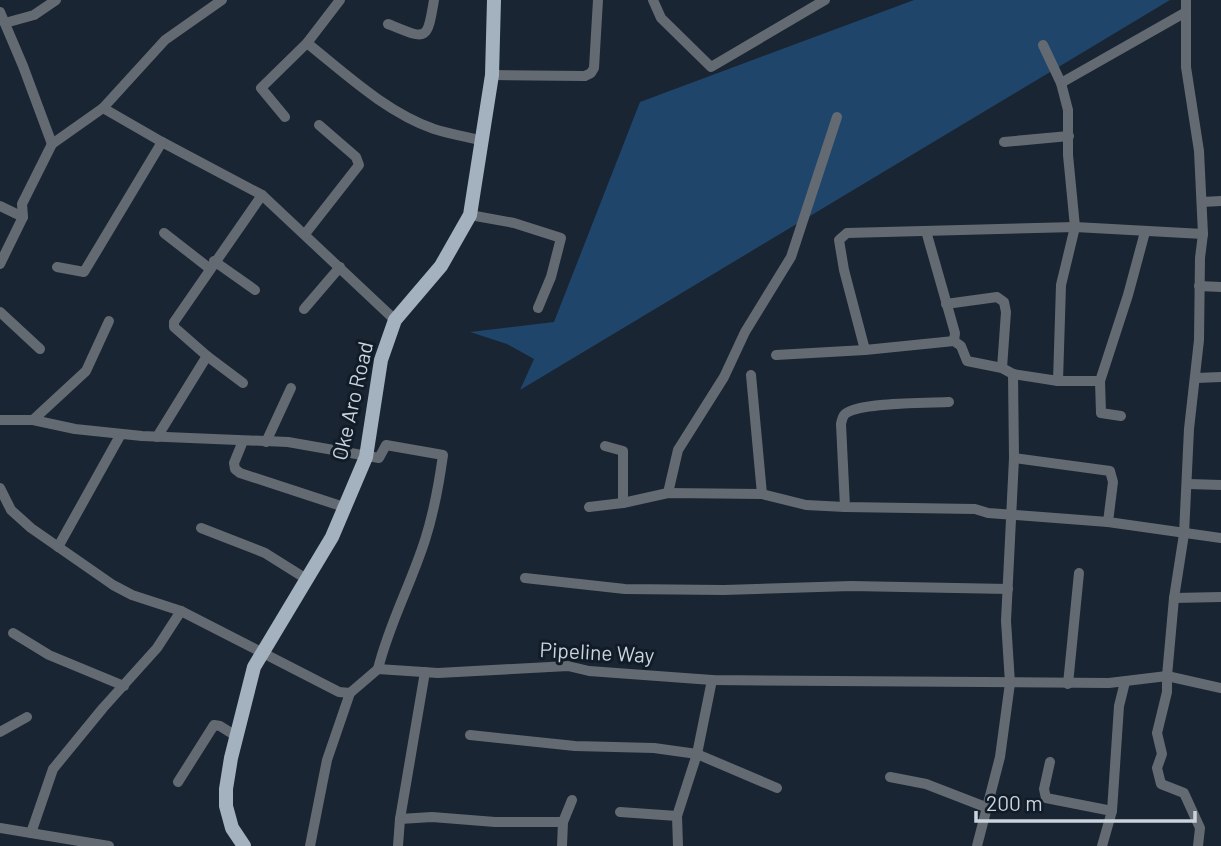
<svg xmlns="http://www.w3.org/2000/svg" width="1221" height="846" viewBox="0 0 1221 846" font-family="Barlow,sans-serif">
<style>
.green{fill:#20456b}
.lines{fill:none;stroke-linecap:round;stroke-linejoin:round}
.minor{stroke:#646a72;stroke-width:10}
.major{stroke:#a4b2c0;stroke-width:14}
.labels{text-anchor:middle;stroke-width:6;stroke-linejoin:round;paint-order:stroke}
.street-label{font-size:21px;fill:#cbd3dc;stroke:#101c28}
</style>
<rect width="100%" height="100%" fill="#192532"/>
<!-- green -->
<polygon class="green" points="914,0 1170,0 520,390 534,359 507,344 470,332 554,322 640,102"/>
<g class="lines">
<!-- minor -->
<g class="minor">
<polyline points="653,0 661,18 711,67 825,0"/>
<polyline points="1186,0 1186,67 1199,151 1203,234 1200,258 1199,340 1189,429 1184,534 1174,598 1167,676 1167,692 1157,733 1162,754 1157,768 1161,784 1184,793 1200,828 1198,846"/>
<polyline points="0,12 23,66 52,144"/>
<polyline points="5,23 34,15 56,0"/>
<path d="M388 24C427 40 427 42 434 0"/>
<path d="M307 43C347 75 386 112 434 129 450 134 467 137 483 141"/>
<polyline points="1043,45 1061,83 1068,110 1068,155 1075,227 1061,285 1058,381"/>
<polyline points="492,75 585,76 591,73 594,68 598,0"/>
<polyline points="1061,83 1186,12"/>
<polyline points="103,108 162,142 262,195 395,320"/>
<polyline points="285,117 261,88 307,43 340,0"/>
<polyline points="1004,142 1069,136"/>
<polyline points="1202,202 1221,201"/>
<polyline points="0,206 23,217"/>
<polyline points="470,215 514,223 561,238 551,277 538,308"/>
<polyline points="926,231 955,333 954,341 961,346 967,361 1002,368 1013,374 1058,381 1100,381"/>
<polyline points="164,233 209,268"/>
<polyline points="305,234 359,165 356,157 319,125"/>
<polyline points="214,261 255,290"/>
<polyline points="0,264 23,217 22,204 52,144 103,108 165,40 222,0"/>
<polyline points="57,267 84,272 162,142"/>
<polyline points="1199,286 1221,287"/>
<polyline points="946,304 997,297 1004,302 1006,312 1002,368"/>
<polyline points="304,309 340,267"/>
<polyline points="0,312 40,349"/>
<polyline points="954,341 865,350 844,270 839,240 847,233 1075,227 1203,234"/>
<polyline points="776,355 865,350"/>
<polyline points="751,375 762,494"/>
<polyline points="1196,378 1221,377"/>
<polyline points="243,383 207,356 174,327 174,322 262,195"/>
<polyline points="1121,416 1101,413 1100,381 1128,295 1145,232"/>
<path d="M0 420H33L75 429 142 436 288 442 379 458 386 445 443 455C439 484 434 512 425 540 411 584 389 624 378 669"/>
<polyline points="33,420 86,371 109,321"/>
<polyline points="157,437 207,356"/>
<polyline points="243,441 234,463 235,469 240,473 344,507"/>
<polyline points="266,442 291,388"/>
<polyline points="605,446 623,451 623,503"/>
<polyline points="1014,458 1110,471 1113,482 1108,522"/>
<polyline points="1188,484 1221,485"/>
<polyline points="0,488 11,510 31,528 113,585 132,595 181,611 339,692 350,693 378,669 438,673 568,666 589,671 712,680 1109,683 1167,676 1221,688"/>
<polyline points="668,493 678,450 724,377 745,332 791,257 837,117"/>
<polyline points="589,507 623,503 668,493 762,494 806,505 845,507 975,509 988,513 1108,522 1221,538"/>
<path d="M845 507 841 424C842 420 842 417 845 414 859 402 929 403 949 402"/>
<polyline points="201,528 265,553 308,580"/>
<polyline points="58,547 121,434"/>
<polyline points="525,578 625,589 724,590 851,586 1008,589"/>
<polyline points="1174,598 1221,597"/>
<polyline points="13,633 49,655 124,686"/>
<polyline points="1068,684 1079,573"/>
<polyline points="0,732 27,717"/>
<polyline points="470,735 575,746 654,748 697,754 777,788"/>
<polyline points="1050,762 1044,789 1046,798 1112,811"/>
<polyline points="890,777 926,784 988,808"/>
<polyline points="178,782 214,725 220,726 236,736"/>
<polyline points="620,812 677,816"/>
<polyline points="400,819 432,817 495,822 563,822"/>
<polyline points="0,828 109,846"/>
<polyline points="31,833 53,769 103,708 157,648 181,611"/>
<polyline points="310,846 327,760 350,693"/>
<polyline points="398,846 400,819 425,672"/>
<polyline points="562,846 563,822 572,800"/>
<polyline points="678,846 677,816 697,754 712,680"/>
<polyline points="977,846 1000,757 1010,683 1006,621 1014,458 1013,374"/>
<polyline points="1102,846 1112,811 1119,706 1125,682"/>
</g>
<!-- major -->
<polyline class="major" points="244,846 232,828 226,806 226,789 231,758 254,667 332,537 366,457 381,360 395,320 441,266 470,215 492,75 494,0"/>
</g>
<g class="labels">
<!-- street labels -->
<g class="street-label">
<text transform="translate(353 401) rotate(-77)" y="7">Oke Aro Road</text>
<text transform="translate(597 653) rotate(3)" y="7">Pipeline Way</text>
</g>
</g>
<!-- scale -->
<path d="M976 811v10h219v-10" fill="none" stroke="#cbd3dc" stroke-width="3.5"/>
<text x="986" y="811" font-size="21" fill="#cbd3dc" stroke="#101c28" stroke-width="5" paint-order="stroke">200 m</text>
</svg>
